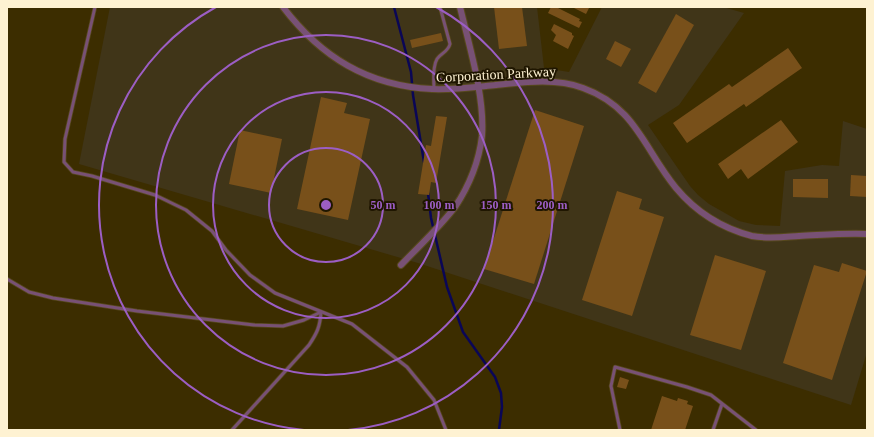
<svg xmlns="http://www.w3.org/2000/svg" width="874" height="437" viewBox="0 0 874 437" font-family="'Times New Roman',serif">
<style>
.built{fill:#403518}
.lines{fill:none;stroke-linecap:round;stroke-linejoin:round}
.stream{stroke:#0a0656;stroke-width:2.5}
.building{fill:#78501a}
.lane-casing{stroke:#57491d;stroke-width:4.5}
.street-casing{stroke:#57491d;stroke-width:8}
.lane{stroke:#785175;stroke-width:3}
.street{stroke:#785175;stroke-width:6}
.ring{fill:none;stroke:#9c5ec4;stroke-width:2}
.labels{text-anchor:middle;stroke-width:4;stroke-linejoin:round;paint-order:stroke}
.street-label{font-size:14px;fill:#fef2d2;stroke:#1f1600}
.centre{fill:#9c5ec4;stroke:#1f1600;stroke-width:2}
.ring-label{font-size:12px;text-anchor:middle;font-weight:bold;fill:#9c5ec4;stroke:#1f1600;stroke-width:4;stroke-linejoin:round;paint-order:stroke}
</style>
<rect width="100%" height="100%" fill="#3c2d00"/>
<!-- built -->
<polygon class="built" points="110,7 537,7 544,68 569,72 602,7 723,7 744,13 679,105 648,125 690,186 698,195 709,204 739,221 756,225 780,226 785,171 822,165 839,166 843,121 867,129 867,352 851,405 418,263 79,164"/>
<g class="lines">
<!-- stream -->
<g class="stream">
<polyline points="394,7 411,72 413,95 424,162"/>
<polyline points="428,193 431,218 447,287 463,332 495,377 501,393 502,407 499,430"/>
</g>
</g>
<!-- building -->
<g class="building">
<polygon points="494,7 522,7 527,46 499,49"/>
<polygon points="551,7 556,7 580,19 579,21 582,22 579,28 548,13"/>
<polygon points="572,7 587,7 589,8 586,14"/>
<polygon points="676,14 694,25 656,93 638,83"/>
<polygon points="554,24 572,33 572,35 574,36 568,49 553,41 556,35 551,30"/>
<polygon points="441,33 443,41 412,48 410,40"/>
<polygon points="615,41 631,49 621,67 606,59"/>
<polygon points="788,48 802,68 746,107 744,104 687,143 673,123 729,84 732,87"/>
<polygon points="321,97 347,103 344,113 370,119 348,220 297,209"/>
<polygon points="535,110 584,126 534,284 484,269"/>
<polygon points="436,116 447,117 436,183 431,182 429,195 418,194 426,145 431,146"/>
<polygon points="781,120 798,142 748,179 741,169 728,179 718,164"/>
<polygon points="240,130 282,139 271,193 229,184"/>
<polygon points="851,175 867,176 867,197 850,196"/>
<polygon points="793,179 828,179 828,198 793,197"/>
<polygon points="617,191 642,199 639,209 664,217 632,316 582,300"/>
<polygon points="715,255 766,271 741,350 690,335"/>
<polygon points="842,263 867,271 832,380 783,363 814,265 839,272"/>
<polygon points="620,377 629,380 626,389 617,387"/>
<polygon points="662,396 677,401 678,398 688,401 687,404 693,406 685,430 651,430"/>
</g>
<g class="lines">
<!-- lane casing -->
<g class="lane-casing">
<g id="lane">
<polyline points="95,7 65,139 64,162 73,172 92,176 155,195 186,210 212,231 226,250 250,275 275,293 352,324 407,367 434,400 446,430"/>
<path d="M434 89C434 81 432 67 437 59 441 53 448 52 450 44L440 7"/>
<path d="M7 279 29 292 53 298 137 311 254 325 283 326 304 320 321 312C320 327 317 333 309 345L232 430"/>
<polyline points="620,430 611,386 615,367 687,387 711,395 756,430"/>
<polyline points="713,430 722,404"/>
</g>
</g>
<!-- street casing -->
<g class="street-casing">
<g id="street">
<path d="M283 7C321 57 368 86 432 89 453 90 475 87 496 85 525 82 556 78 583 88 636 107 644 149 676 188 696 212 721 228 752 236 767 239 783 237 799 236 822 235 844 233 867 234"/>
<path d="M401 265C419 246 439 228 455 207 469 186 479 161 482 136 485 97 469 45 460 7"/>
</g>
</g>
<!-- lane -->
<use href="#lane" class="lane"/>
<!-- street -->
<use href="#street" class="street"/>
</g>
<!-- distance rings -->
<g class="ring">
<circle cx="326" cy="205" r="57"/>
<circle cx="326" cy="205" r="113"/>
<circle cx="326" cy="205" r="170"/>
<path d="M304 430A226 226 0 0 1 216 7M436 7A226 226 0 0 1 348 430"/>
</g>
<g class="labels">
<!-- street labels -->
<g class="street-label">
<text transform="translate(496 74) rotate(-3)" y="5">Corporation Parkway</text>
</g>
</g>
<circle cx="326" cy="205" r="6" class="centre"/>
<g class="ring-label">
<text x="383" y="209">50 m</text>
<text x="439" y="209">100 m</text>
<text x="496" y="209">150 m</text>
<text x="552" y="209">200 m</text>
</g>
<!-- border -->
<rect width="874" height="437" fill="none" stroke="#fef2d2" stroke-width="16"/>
</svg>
